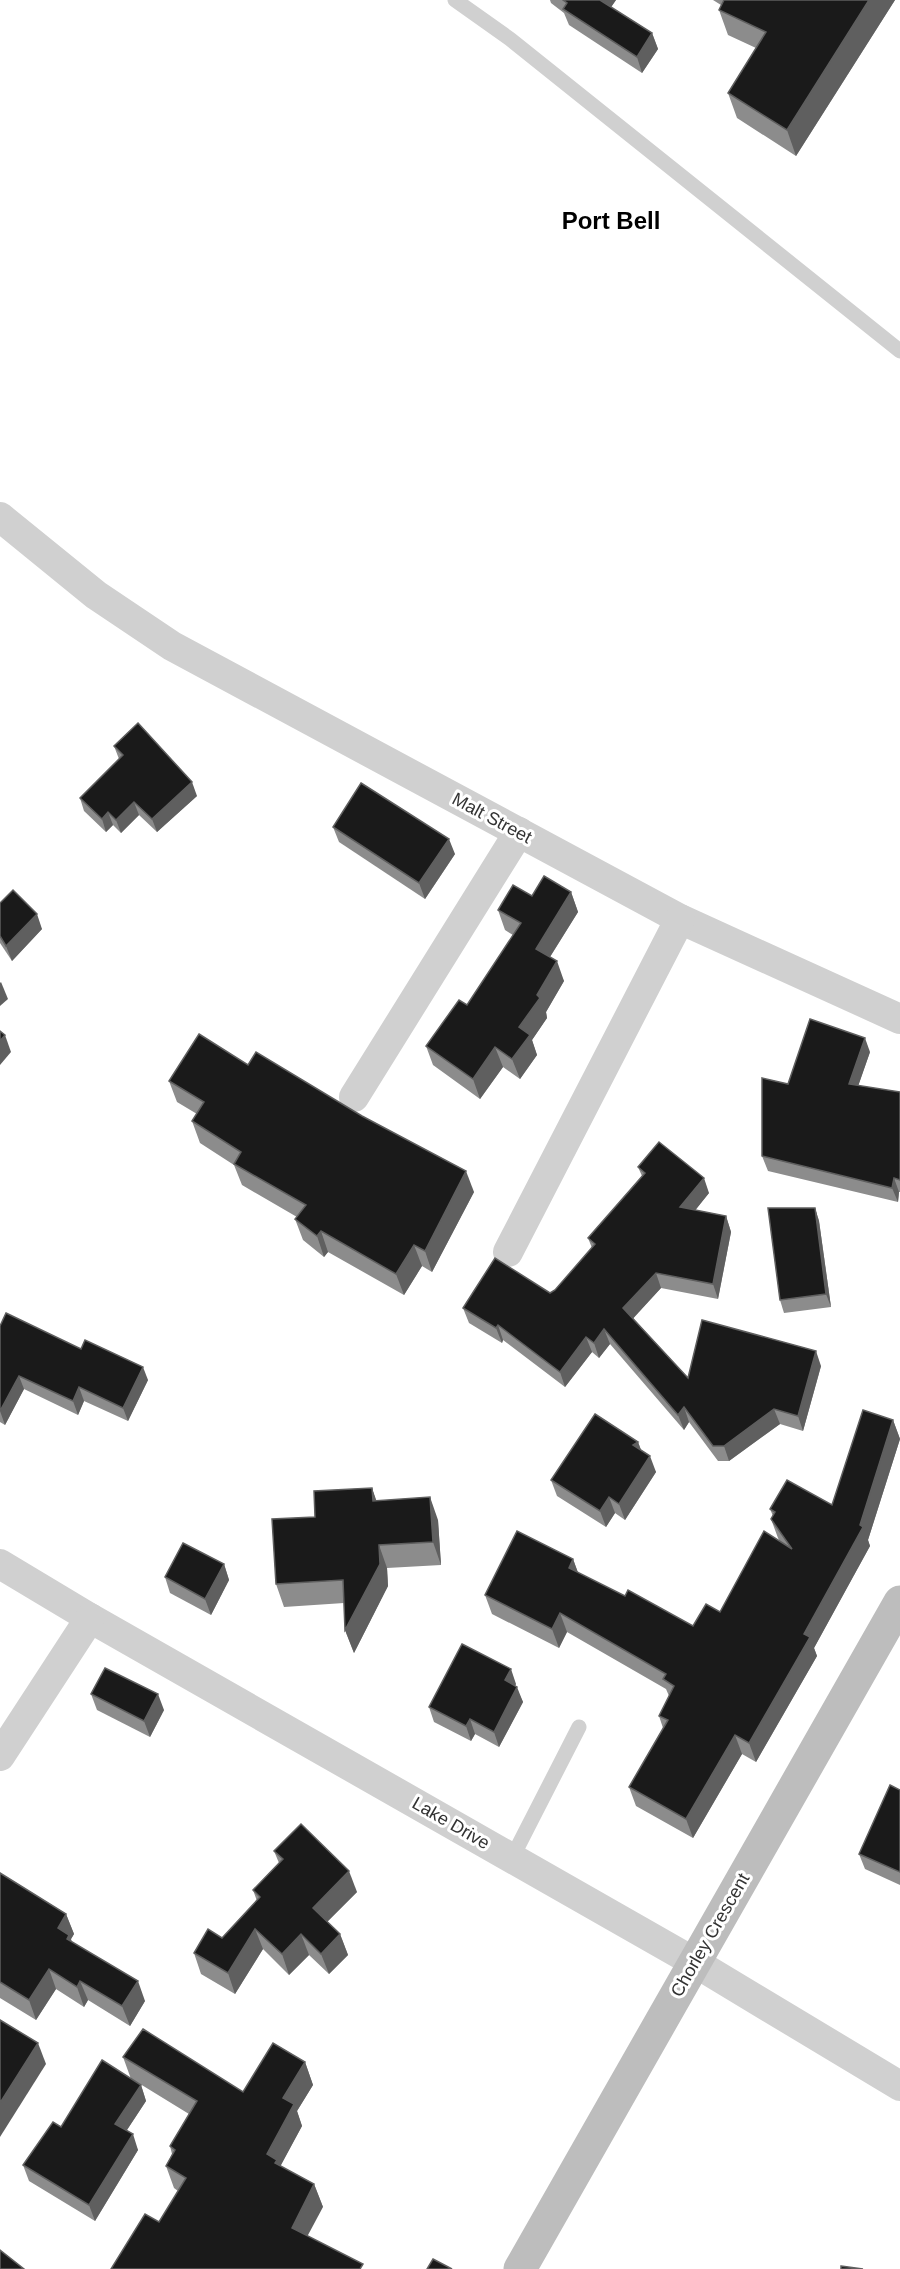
<svg xmlns="http://www.w3.org/2000/svg" width="900" height="2269" viewBox="0 0 900 2269" font-family="Helvetica,sans-serif">
<style>
.lines{fill:none;stroke-linecap:round;stroke-linejoin:round}
.service{stroke:#d0d0d0;stroke-width:15}
.minor{stroke:#d0d0d0;stroke-width:30}
.secondary{stroke:#bdbdbd;stroke-width:33}
.wall{fill:#8c8c8c}
.shaded-wall{fill:#5f5f5f}
.building{fill:#1a1a1a;stroke:#5f5f5f;stroke-width:1.5}
.labels{text-anchor:middle;stroke-width:6;stroke-linejoin:round;paint-order:stroke}
.street-label{font-size:18px;fill:#333;stroke:#fff}
.district-label{font-size:24px;font-weight:bold;fill:#000;stroke:#fff}
</style>
<rect width="100%" height="100%" fill="#fff"/>
<g class="lines">
<!-- service -->
<g class="service">
<polyline points="455,0 510,39 900,351"/>
<polyline points="512,1858 579,1727"/>
</g>
<!-- minor -->
<g class="minor">
<polyline points="0,517 96,595 172,646 680,919 900,1019"/>
<polyline points="354,1097 519,832"/>
<polyline points="508,1252 680,919"/>
<polyline points="0,1564 90,1618 694,1962 900,2086"/>
<polyline points="0,1756 90,1618"/>
</g>
<!-- secondary -->
<polyline class="secondary" points="520,2269 900,1602"/>
</g>
<!-- wall -->
<g class="wall">
<polygon points="550,0 616,0 611,7 652,33 658,49 642,73 569,25 564,13 551,3"/>
<polygon points="713,0 895,0 796,156 737,118 728,93 756,48 728,35 719,10 721,5"/>
<polygon points="114,746 197,796 157,832 139,815 121,833 113,825 106,832 84,811 80,798 119,759"/>
<polygon points="333,827 455,854 425,899 339,842"/>
<polygon points="571,892 578,912 550,957 564,981 546,1012 547,1018 532,1040 537,1055 520,1079 503,1067 480,1099 433,1065 426,1046 467,1005 513,935 505,930 498,910 532,896"/>
<polygon points="0,903 42,929 12,961 0,943"/>
<polygon points="870,1052 858,1086 900,1092 900,1192 899,1192 898,1202 768,1171 762,1156 788,1084"/>
<polygon points="248,1065 474,1192 432,1272 422,1266 404,1295 328,1252 324,1257 303,1240 295,1219 297,1217 242,1185 234,1165 200,1143 192,1121 197,1114 177,1102 169,1081"/>
<polygon points="638,1167 709,1193 695,1210 726,1216 731,1232 718,1299 661,1288 633,1318 688,1378 821,1366 803,1431 780,1424 729,1461 718,1461 689,1422 684,1430 610,1344 599,1358 592,1352 565,1387 503,1340 502,1343 469,1323 463,1308 550,1293 555,1290 592,1248 588,1238 642,1176"/>
<polygon points="815,1208 819,1221 831,1307 784,1313 780,1300"/>
<polygon points="0,1326 81,1349 148,1380 128,1421 84,1401 78,1415 24,1389 5,1425 0,1422"/>
<polygon points="893,1420 900,1439 868,1540 870,1546 814,1648 817,1656 756,1762 742,1754 693,1838 636,1806 629,1787 663,1728 659,1716 669,1696 666,1689 567,1632 559,1648 492,1614 485,1595 573,1559 578,1573 625,1596 693,1626 720,1612 780,1542 778,1538 771,1519 773,1516 770,1509 832,1505"/>
<polygon points="638,1442 641,1450 656,1472 625,1520 615,1513 606,1527 557,1496 551,1480"/>
<polygon points="372,1488 376,1501 438,1520 441,1565 387,1568 388,1586 354,1653 345,1630 344,1603 284,1607 276,1584 315,1517"/>
<polygon points="224,1564 229,1580 211,1615 170,1593 165,1577"/>
<polygon points="516,1684 515,1686 523,1702 499,1747 475,1734 471,1741 434,1722 429,1707"/>
<polygon points="91,1694 164,1710 150,1737 97,1710"/>
<polygon points="900,1790 900,1885 865,1869 859,1854"/>
<polygon points="274,1851 357,1892 327,1922 340,1934 348,1955 329,1974 309,1955 289,1975 263,1949 235,1994 201,1974 194,1953 222,1938 257,1901 253,1890 279,1863"/>
<polygon points="0,1873 66,1914 74,1934 71,1939 71,1941 145,2001 130,2026 88,2000 84,2007 56,1989 36,2020 0,1998"/>
<polygon points="123,2057 243,2092 305,2062 313,2085 297,2111 302,2126 280,2166 314,2184 323,2207 159,2222 178,2191 174,2188 166,2166 172,2154 170,2146 189,2114 132,2079 141,2085 146,2101 127,2130 138,2150 95,2221 29,2181 23,2165 61,2127 131,2079"/>
</g>
<!-- shaded-wall -->
<g class="shaded-wall">
<polygon points="600,0 616,0 605,16"/>
<polygon points="869,0 895,0 796,156 787,130"/>
<polygon points="652,33 658,49 642,73 637,57"/>
<polygon points="192,782 197,796 157,832 152,819"/>
<polygon points="134,802 139,815 121,833 116,820"/>
<polygon points="108,812 113,825 106,832 102,819"/>
<polygon points="449,839 455,854 425,899 419,883"/>
<polygon points="571,892 578,912 543,968 536,949"/>
<polygon points="37,914 42,929 12,961 6,946"/>
<polygon points="557,961 564,981 546,1012 547,1018 532,1040 537,1055 520,1079 512,1059 519,1027"/>
<polygon points="1,982 8,999 0,1006 0,983"/>
<polygon points="5,1035 11,1052 0,1065 0,1041"/>
<polygon points="865,1038 870,1052 854,1098 849,1084"/>
<polygon points="495,1047 503,1067 480,1099 473,1079"/>
<polygon points="466,1171 474,1192 432,1272 425,1251"/>
<polygon points="704,1178 709,1193 686,1222 680,1207"/>
<polygon points="894,1178 899,1192 898,1202 892,1188"/>
<polygon points="815,1208 819,1221 831,1307 826,1294"/>
<polygon points="726,1216 731,1232 718,1299 713,1284"/>
<polygon points="321,1231 328,1252 324,1257 317,1236"/>
<polygon points="414,1245 422,1266 404,1295 396,1274"/>
<polygon points="656,1273 661,1288 629,1323 623,1308"/>
<polygon points="498,1325 503,1340 502,1343 496,1328"/>
<polygon points="604,1329 610,1344 599,1358 594,1343"/>
<polygon points="586,1337 592,1352 565,1387 560,1372"/>
<polygon points="816,1351 821,1366 803,1431 798,1416"/>
<polygon points="143,1367 148,1380 128,1421 123,1408"/>
<polygon points="19,1376 24,1389 5,1425 0,1411"/>
<polygon points="79,1387 84,1401 78,1415 73,1401"/>
<polygon points="684,1407 689,1422 684,1430 678,1415"/>
<polygon points="774,1409 780,1424 729,1461 724,1446"/>
<polygon points="893,1420 900,1439 868,1540 870,1546 814,1648 817,1656 756,1762 749,1743 860,1525"/>
<polygon points="638,1442 644,1458 633,1445"/>
<polygon points="650,1456 656,1472 625,1520 619,1504"/>
<polygon points="372,1488 380,1511 373,1501"/>
<polygon points="430,1497 438,1520 441,1565 433,1542"/>
<polygon points="609,1497 615,1513 606,1527 600,1511"/>
<polygon points="379,1545 387,1568 388,1586 354,1653 345,1630"/>
<polygon points="573,1559 580,1578 569,1568"/>
<polygon points="224,1564 229,1580 211,1615 205,1599"/>
<polygon points="560,1613 567,1632 559,1648 552,1629"/>
<polygon points="511,1669 516,1684 510,1695 505,1680"/>
<polygon points="517,1687 523,1702 499,1747 494,1732"/>
<polygon points="158,1694 164,1710 150,1737 144,1721"/>
<polygon points="470,1719 475,1734 471,1741 466,1726"/>
<polygon points="735,1735 742,1754 693,1838 686,1819"/>
<polygon points="349,1871 357,1892 320,1929 313,1908"/>
<polygon points="66,1914 74,1934 71,1939 76,1955 58,1928"/>
<polygon points="255,1929 263,1949 235,1994 228,1973"/>
<polygon points="301,1934 309,1955 289,1975 282,1954"/>
<polygon points="340,1934 348,1955 329,1974 321,1954"/>
<polygon points="49,1969 56,1989 36,2020 29,2000"/>
<polygon points="80,1981 88,2000 84,2007 77,1987"/>
<polygon points="138,1981 145,2001 130,2026 122,2006"/>
<polygon points="38,2043 46,2064 0,2137 0,2103"/>
<polygon points="305,2062 313,2085 297,2111 302,2126 280,2167 283,2186 267,2154 283,2098"/>
<polygon points="141,2085 146,2101 121,2139 115,2124"/>
<polygon points="133,2134 138,2150 95,2221 89,2205"/>
<polygon points="314,2184 323,2207 300,2250 292,2228"/>
</g>
<!-- building -->
<g class="building">
<polygon points="563,0 600,0 652,33 637,57 563,9 567,3"/>
<polygon points="724,0 869,0 787,130 728,93 766,32 719,10"/>
<polygon points="138,723 192,782 152,819 134,802 116,820 108,812 102,819 80,798 123,755 114,746"/>
<polygon points="361,783 449,839 419,883 333,827"/>
<polygon points="544,876 571,892 536,949 557,961 537,995 540,998 519,1027 530,1035 512,1059 495,1047 473,1079 426,1046 459,1000 467,1005 521,923 498,910 513,885 532,896"/>
<polygon points="13,890 37,914 6,946 0,936 0,903"/>
<polygon points="810,1019 865,1038 849,1084 900,1092 900,1180 894,1178 892,1188 762,1156 762,1078 788,1084"/>
<polygon points="0,1031 5,1035 0,1041"/>
<polygon points="199,1034 248,1065 256,1052 362,1116 466,1171 425,1251 414,1245 396,1274 321,1231 317,1236 295,1219 306,1205 234,1164 241,1152 192,1121 204,1102 169,1081"/>
<polygon points="659,1142 704,1178 680,1207 726,1216 713,1284 656,1273 623,1308 688,1378 702,1320 816,1351 798,1416 774,1409 724,1446 713,1446 684,1407 678,1415 604,1329 594,1343 586,1337 560,1372 498,1325 496,1328 463,1308 495,1258 550,1293 555,1290 595,1244 588,1238 645,1173 638,1167"/>
<polygon points="768,1208 815,1208 826,1294 780,1300"/>
<polygon points="6,1313 81,1349 85,1340 143,1367 123,1408 79,1387 73,1401 19,1376 0,1411 0,1326"/>
<polygon points="863,1410 893,1420 860,1525 863,1527 804,1634 810,1637 749,1743 735,1735 686,1819 629,1787 668,1720 659,1716 674,1686 663,1679 666,1674 560,1613 552,1629 485,1595 517,1531 573,1559 569,1568 625,1596 628,1590 693,1626 706,1604 720,1612 764,1531 792,1549 771,1519 775,1512 770,1509 787,1480 832,1505"/>
<polygon points="595,1414 638,1442 633,1445 650,1456 619,1504 609,1497 600,1511 551,1480"/>
<polygon points="372,1488 373,1501 430,1497 433,1542 379,1545 380,1564 345,1630 343,1580 276,1584 272,1519 315,1517 314,1491"/>
<polygon points="183,1543 224,1564 205,1599 165,1577"/>
<polygon points="462,1644 511,1669 505,1680 517,1687 494,1732 470,1719 466,1726 429,1707"/>
<polygon points="105,1668 158,1694 144,1721 91,1694"/>
<polygon points="890,1785 900,1790 900,1872 859,1854"/>
<polygon points="301,1824 349,1871 313,1908 340,1934 321,1954 301,1934 282,1954 255,1929 228,1973 194,1953 208,1929 222,1938 260,1897 253,1890 283,1859 274,1851"/>
<polygon points="0,1873 66,1914 58,1928 69,1935 67,1939 138,1981 122,2006 80,1981 77,1987 49,1969 29,2000 0,1982"/>
<polygon points="0,2020 38,2043 0,2103"/>
<polygon points="143,2029 243,2092 273,2043 305,2062 283,2098 294,2104 267,2154 277,2160 275,2163 314,2184 292,2228 363,2264 360,2269 111,2269 145,2214 159,2222 186,2178 166,2166 175,2150 170,2146 197,2101 123,2057"/>
<polygon points="102,2060 141,2085 115,2124 133,2134 89,2205 23,2165 53,2122 61,2127"/>
<polygon points="0,2250 24,2269 0,2269"/>
<polygon points="433,2259 452,2269 427,2269"/>
<polygon points="841,2266 863,2269 841,2269"/>
</g>
<g class="labels">
<!-- street labels -->
<g class="street-label">
<text transform="translate(492 818) rotate(28)" y="6">Malt Street</text>
<text transform="translate(451 1823) rotate(30)" y="6">Lake Drive</text>
<text transform="translate(710 1935) rotate(-60)" y="6">Chorley Crescent</text>
</g>
<!-- district labels -->
<g class="district-label">
<text x="611" y="229">Port Bell</text>
</g>
</g>
</svg>
